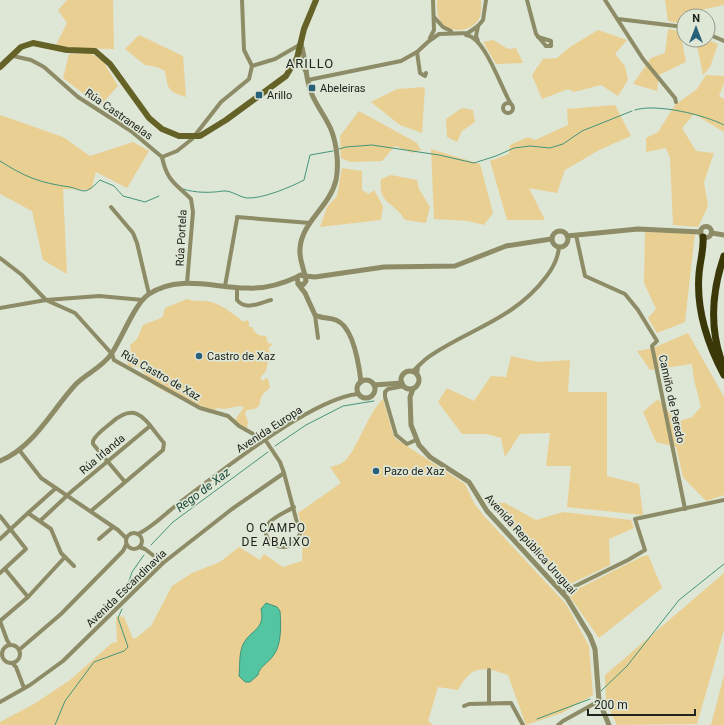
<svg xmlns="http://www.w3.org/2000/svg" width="724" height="725" viewBox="0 0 724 725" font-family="Roboto,sans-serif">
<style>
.green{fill:#eacf93}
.water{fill:#53c6a1;stroke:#44957a}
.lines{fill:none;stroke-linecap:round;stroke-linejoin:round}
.stream{stroke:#44957a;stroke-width:1}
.minor{stroke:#8d8c67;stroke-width:4}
.tertiary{stroke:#8d8c67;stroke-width:5}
.secondary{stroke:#656227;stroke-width:6}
.trunk{stroke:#3a3808;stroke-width:7}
.poi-dot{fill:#28607a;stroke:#dee6d6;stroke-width:1.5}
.labels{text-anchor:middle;stroke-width:3.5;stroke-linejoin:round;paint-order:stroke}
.poi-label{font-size:11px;fill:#21241e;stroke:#dee6d6;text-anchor:start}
.street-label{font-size:11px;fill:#21241e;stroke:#dee6d6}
.water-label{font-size:12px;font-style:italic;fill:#184939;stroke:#dee6d6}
.neighbourhood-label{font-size:12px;letter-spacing:1px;fill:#21241e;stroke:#dee6d6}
.quarter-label{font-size:13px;letter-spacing:1px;fill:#21241e;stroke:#dee6d6}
</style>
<rect width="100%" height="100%" fill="#dee6d6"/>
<!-- green -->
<g class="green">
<polygon points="67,0 113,0 114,49 72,48 56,45 67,23 58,10"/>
<path d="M437 0H481C481 6 482 13 479 19 470 34 444 34 438 16 437 11 437 5 437 0Z"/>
<polygon points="665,0 724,0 724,5 687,13 684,16 682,24 668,21"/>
<polygon points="668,29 680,31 686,62 659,75 657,91 633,84 651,58 665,53"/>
<polygon points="598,30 627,40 615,54 625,66 628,80 618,96 601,85 574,92 568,89 542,99 532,75 543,59 557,58 570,47"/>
<path d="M139 35 183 56 186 97C167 91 168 89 165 71L157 67 145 65 125 49Z"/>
<polygon points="493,40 508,49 516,48 523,63 496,64 483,42"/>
<polygon points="696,40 708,40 718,44 710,67 703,75"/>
<polygon points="90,53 103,61 118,86 100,106 63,78 69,54"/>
<polygon points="706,75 724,76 724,83 719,96 724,99 724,132 694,114 682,128 696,151 714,153 704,182 708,206 698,227 673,225 670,158 666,148 646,152 646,138 658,132 675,105 697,89"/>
<polygon points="425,87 422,133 400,125 371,102 397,89"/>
<polygon points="615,105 631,136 599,150 565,170 557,193 529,188 545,220 507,220 490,161 509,154 510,145 528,137 535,140 568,125 567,109"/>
<polygon points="462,108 473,110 475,122 462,131 457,142 447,137 446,119"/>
<polygon points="359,111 417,143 421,150 413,153 395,146 382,161 351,162 341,158 340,136"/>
<polygon points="0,115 63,137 90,156 133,142 149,151 127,188 96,172 91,190 63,189 67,274 43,260 32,211 0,194"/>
<polygon points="431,149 480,164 493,213 484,225 468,221 434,219"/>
<polygon points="342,168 362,171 362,190 369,194 374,190 383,206 381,220 320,227 327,207 337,196"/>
<path d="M391 175 417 180 419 189 430 207 426 223 405 220C394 201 378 205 381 179Z"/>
<polygon points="645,232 695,233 685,322 657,333 648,318 656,309 644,283"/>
<path d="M187 299C194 302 203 300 211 302 223 305 234 315 244 322L246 320 249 322V327H252C257 336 258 335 266 336L268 343 273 344 268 348 271 354 275 355 273 361H268L266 371 260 378 263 381 266 378 268 379 270 387C268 391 265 391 263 394 257 402 265 409 247 410L245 413 248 422 247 428 243 429 235 420 244 407 240 406 224 409 218 408 214 410C195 404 170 396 154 385 147 380 145 371 137 367 132 368 129 367 126 362L132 357 130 345 137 339 143 325 161 318 163 316 165 308Z"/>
<polygon points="688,333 724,397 724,495 706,501 683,477 676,447 656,442 643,412 658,399 677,422 692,417 701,407 694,380 692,364 650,370 637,351 653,348"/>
<polygon points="511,356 538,362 570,360 568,392 607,392 607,476 639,484 643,515 567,507 571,466 546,466 550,433 520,434 505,457 501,438 487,434 462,434 438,402 447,388 474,401 491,376 506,377"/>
<path d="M383 399 393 434 396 439 465 484 474 503 484 516 566 604 589 646 593 695 562 713 526 725 508 675C484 666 471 665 458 690L438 687 428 721 433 725H0V722L34 704 70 680 112 643 117 642 116 618 117 616 124 617 133 639 136 638 151 626 172 586 192 573 220 562 239 547 260 560 264 554 283 567 302 561 303 531 298 513 341 483 330 467C333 466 338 465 342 463 355 456 368 412 383 399Z"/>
<polygon points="486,502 505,503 536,520 563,512 631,520 634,528 609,539 610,565 566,586"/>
<polygon points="648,555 662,588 599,638 568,594 641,557"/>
<polygon points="724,573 724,630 697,724 617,725 606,702 605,675"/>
<polygon points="724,675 724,725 711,725"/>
</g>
<!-- water -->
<path class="water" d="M266 603 277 607 280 611C281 624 282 645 273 656 268 663 259 667 258 675L250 682H245L239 676C240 666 239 656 242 647 248 630 266 631 261 609Z"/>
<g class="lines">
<!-- stream -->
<g class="stream">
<path d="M635 110C656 103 705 115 724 125"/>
<polyline points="339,149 346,147 372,145 439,155 474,163 496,156 514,148 530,146 550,148 563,144 582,131 632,111"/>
<path d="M0 161C25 177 40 183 70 187 75 188 80 191 85 191 90 190 96 184 100 180L114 186 123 196 145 202 159 196"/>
<path d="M183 189C195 193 211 193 223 191 231 190 239 197 247 198 262 199 291 187 304 180L310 155 333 151"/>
<polyline points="275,446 306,425 343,406 374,401"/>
<polyline points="151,545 173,522 268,452"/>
<polyline points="127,587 132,572 144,555"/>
<polyline points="601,691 627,666 679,600 724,564"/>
<polyline points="537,719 590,699"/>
<polyline points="55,725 65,701 94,662 124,651 128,647 118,618 122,609"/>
</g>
<!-- minor -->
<g class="minor">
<polyline points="242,0 244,50 252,66"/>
<polyline points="527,0 536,34 546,46"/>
<polyline points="605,0 643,59 675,98 676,102"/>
<polyline points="434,17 443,27 451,31"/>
<polyline points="618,19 684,27"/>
<polyline points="708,34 724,41"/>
<path d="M466 35C485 37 501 88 511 104"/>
<polyline points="538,37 551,41 551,46 546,46"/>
<polyline points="430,38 434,30 433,0"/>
<polyline points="478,41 476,36 478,26"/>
<polyline points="417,52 420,73 425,76 426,73"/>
<polyline points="13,56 31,60 44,67 78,97 131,131 162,157"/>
<polyline points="308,80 401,61 417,52 429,41 439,34 468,33 478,26 483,20 486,0"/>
<circle cx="508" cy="108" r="5"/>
<polyline points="162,157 177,151 192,139 221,102 249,79 252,66 275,59 301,44"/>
<path d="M162 157C167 181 175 183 191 199L193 212 187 283"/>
<polyline points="111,207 133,233 137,243 149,294"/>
<polyline points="237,217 310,223"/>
<polyline points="576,235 585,276 625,294 638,310 657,341 652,346 685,509"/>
<polyline points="0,258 22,275 46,300 99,296 143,300"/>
<polyline points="225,286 237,219"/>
<path d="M237 288V300C246 311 259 303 271 300"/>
<path d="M0 308 46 300 75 313 112 354 114 360 200 408 228 416 239 426 266 441 280 462 284 473 300 534C288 561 257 540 268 524 273 517 286 512 294 507"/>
<polyline points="315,315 318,338"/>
<path d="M412 372C419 366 424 359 433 354 473 328 515 318 546 277 553 268 558 259 559 247"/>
<polyline points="417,374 418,367"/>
<polyline points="404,386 388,389 385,392 385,397 396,435 407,444 416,440"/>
<polyline points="20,451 41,478 118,530 126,538"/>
<polyline points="56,488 28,513 51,529 61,553 74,566"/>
<path d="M91 511 163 450 164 443C146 422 138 399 111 423 105 428 96 434 93 441V444L125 482"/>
<polyline points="0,516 26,549 0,573"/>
<polyline points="40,521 72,491 150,426"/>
<circle cx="134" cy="541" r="8"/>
<path d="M138 534C153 527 166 513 179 503 219 473 312 398 358 394"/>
<polyline points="0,539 28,513"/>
<polyline points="99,539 113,527"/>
<polyline points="139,547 145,549 163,563"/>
<polyline points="5,569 28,597"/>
<polyline points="563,592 628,560 645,550 635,519 724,500"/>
<polyline points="0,621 28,597 65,557"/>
<polyline points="0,621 7,640 10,645"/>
<circle cx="11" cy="654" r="9"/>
<polyline points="19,650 61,614 123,551 126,545"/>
<polyline points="12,663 16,667 24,688"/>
<polyline points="489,670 489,703"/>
<polyline points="0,702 30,685 63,661 163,563 232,509 284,473"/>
<polyline points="464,706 469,704 511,703 523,725"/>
<polyline points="558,725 563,721 599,701"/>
</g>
<!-- tertiary -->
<g class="tertiary">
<path d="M301 44C306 60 305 77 311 92 316 106 327 118 332 132 337 146 339 166 336 180 330 207 301 222 300 249 299 262 305 270 306 281L303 285 298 283 297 277 300 275 304 276"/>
<polyline points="297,58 306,71"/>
<circle cx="706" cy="232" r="5.5"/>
<circle cx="560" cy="239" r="8"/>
<polyline points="712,233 724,235"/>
<polyline points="567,236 638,229 701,232"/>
<polyline points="305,276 315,277 384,267 455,266 506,246 551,239"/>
<path d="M298 284 305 293 315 315C322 319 329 317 336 320 354 327 359 365 361 382"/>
<circle cx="410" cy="380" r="9"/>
<circle cx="366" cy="389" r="9"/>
<polyline points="374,385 402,383"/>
<polyline points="413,389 410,397 411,425 419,445 430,457 469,482 487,511 567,598 590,636 595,649 599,701 609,725"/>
<path d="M0 461C34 447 51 411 76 384 87 373 103 367 112 353 122 338 135 303 149 294 179 274 215 288 247 288 264 289 282 284 297 277"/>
</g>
<!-- secondary -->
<polyline class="secondary" points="0,67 21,47 33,43 67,50 95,51 110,64 149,118 162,129 179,136 200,136 226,120 286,76 297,58 304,29 316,0"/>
<!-- trunk -->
<g class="trunk">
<path d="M703 237C704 249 700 261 699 274 696 310 707 343 724 375"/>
<path d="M723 365C709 329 712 291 724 256"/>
</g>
</g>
<!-- markers -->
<g class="poi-dot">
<rect x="308" y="84" width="8" height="8" rx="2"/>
<rect x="255" y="91" width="8" height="8" rx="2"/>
<circle cx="199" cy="356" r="4"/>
<circle cx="376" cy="471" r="4"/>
</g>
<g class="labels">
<!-- poi labels -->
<g class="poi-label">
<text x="320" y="92">Abeleiras</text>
<text x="267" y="99">Arillo</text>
<text x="207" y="360">Castro de Xaz</text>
<text x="384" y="475">Pazo de Xaz</text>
</g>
<!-- street labels -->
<g class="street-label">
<text transform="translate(119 114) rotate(35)" y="4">Rúa Castranelas</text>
<text transform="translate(181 238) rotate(-87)" y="4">Rúa Portela</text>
<text transform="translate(161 375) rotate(30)" y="4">Rúa Castro de Xaz</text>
<text transform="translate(672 399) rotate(78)" y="4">Camiño de Peredo</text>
<text transform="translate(269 429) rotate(-33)" y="4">Avenida Europa</text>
<text transform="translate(102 454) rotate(-40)" y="4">Rúa Irlanda</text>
<text transform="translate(531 544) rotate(48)" y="4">Avenida República Uruguai</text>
<text transform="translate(126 588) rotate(-44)" y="4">Avenida Escandinavia</text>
</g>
<!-- water labels -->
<g class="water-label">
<text transform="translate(203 490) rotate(-37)" y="4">Rego de Xaz</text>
</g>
<!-- neighbourhood labels -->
<g class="neighbourhood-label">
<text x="276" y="532">O CAMPO<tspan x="276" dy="14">DE ABAIXO</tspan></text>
</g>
<!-- quarter labels -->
<g class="quarter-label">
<text x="310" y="68">ARILLO</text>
</g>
</g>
<!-- north arrow -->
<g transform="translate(696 28)"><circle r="19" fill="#dee6d6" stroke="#92988c"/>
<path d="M0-3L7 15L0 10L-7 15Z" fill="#28607a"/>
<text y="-6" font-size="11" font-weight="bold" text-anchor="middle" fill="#21241e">N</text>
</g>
<!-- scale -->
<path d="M588 709v6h107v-6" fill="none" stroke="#21241e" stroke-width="2"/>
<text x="594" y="709" font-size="12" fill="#21241e" stroke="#dee6d6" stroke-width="3" paint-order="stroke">200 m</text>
</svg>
